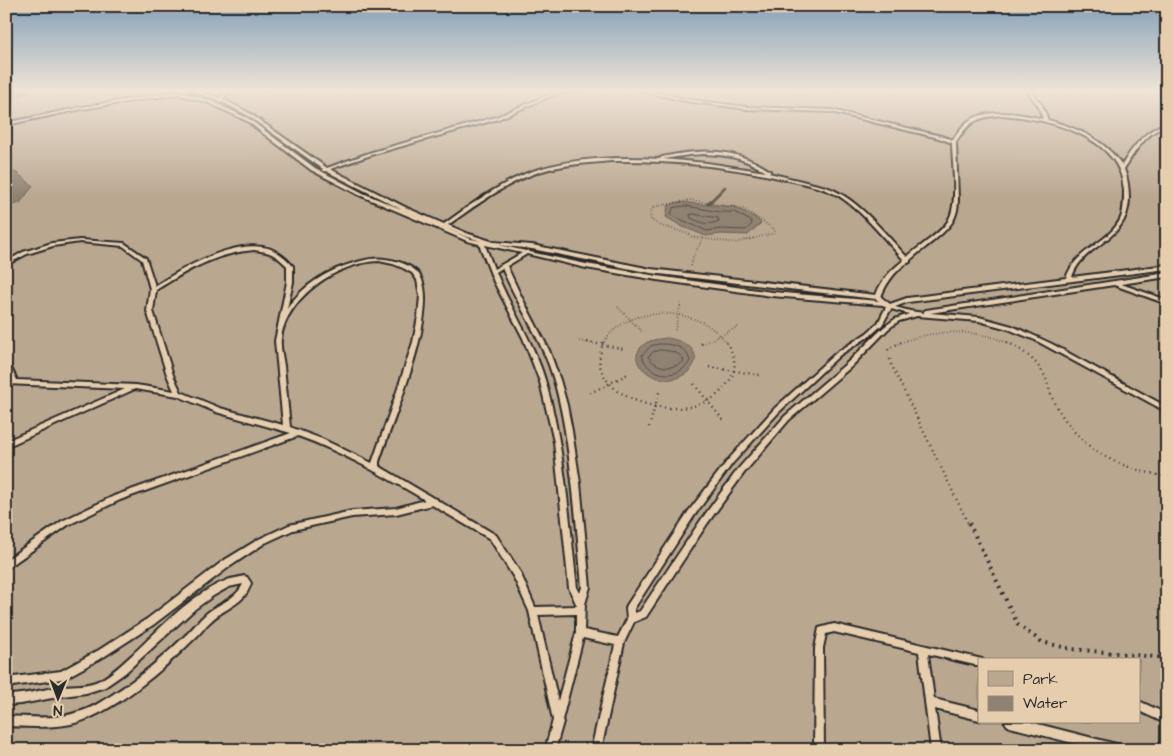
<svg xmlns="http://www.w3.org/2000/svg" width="1173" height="756" viewBox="0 0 1173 756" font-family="'Architects Daughter',sans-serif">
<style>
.green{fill:#baa790;stroke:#72695e;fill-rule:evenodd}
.water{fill:#908272;stroke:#685f56}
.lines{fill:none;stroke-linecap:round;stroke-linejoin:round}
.shore{stroke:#534e47;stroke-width:1}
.stream-far1{stroke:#685f56;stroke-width:3}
.stream{stroke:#685f56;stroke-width:4}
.lane-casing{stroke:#2b2b2b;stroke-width:4}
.path-far2{stroke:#2b2b2b;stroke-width:2;stroke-dasharray:0.5 2.5;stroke-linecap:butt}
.path-far1{stroke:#2b2b2b;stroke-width:2.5;stroke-dasharray:1 4;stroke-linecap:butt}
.path{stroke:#2b2b2b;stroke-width:4;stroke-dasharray:2 5;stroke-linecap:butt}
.lane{fill:#e6cdae;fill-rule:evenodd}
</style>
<rect width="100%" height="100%" fill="#dbc3a6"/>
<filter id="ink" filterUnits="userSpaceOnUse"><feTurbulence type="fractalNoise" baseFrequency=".02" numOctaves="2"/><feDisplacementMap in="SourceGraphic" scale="10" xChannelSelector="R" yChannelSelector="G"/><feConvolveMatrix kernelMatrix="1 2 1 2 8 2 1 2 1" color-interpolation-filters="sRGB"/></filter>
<g filter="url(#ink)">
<!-- green -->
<path class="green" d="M6 91H1167V750H6ZM979 660H1139V722H979Z"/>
<!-- water -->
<g class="water">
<polygon points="6,170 17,173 33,186 20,203 6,207"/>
<polygon points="678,202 735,207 756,218 761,223 748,235 721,234 706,236 683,227 666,217 668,206"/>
<path d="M668 338C728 350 675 401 643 369 638 365 635 358 638 352 643 340 657 339 668 338Z"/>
</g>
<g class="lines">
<!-- shore -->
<g class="shore">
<polygon points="686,206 720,212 734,212 751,221 752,224 746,230 721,229 707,231 671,215 673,208"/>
<path d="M693 214 718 218 719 221C709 226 701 223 691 218L690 215Z"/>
<path d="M659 344C673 344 686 346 690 361 679 381 647 377 642 355L651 346Z"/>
<path d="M660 350C670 351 679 351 684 361 673 370 657 369 648 357L653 352Z"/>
</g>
<!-- stream-far1 -->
<polyline class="stream-far1" points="710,202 725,187"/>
<!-- stream -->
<polyline class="stream" points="708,204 711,201"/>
<!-- lane casing -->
<g class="lane-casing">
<g id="lane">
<polygon points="19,91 26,91 6,97 6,95"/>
<path d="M171 91H178L211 101 249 119 315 168 363 193 441 226 403 210 326 171H322V170L323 169 247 115 221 101 218 102V100L192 91H198L220 98 226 91H229L223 99 249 113 327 168 372 152 496 117 553 93V91H579L558 93 498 119 374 154 330 169 407 208 444 224C473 203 502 181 536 170 576 157 620 157 661 159L660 158 662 157C701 149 735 147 770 171V172L769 173 826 187C858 198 884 233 907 257 918 247 941 233 948 221 959 203 952 163 952 143L939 138 831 112 747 109 685 101 642 91H650L685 99 747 107 831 110 941 136 953 140C957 134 961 127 967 122 987 107 1022 114 1043 119L1038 105 1027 91H1030L1042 105 1048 120C1077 128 1104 139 1122 165 1133 147 1145 130 1167 123V125C1146 133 1135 151 1124 169 1128 179 1129 189 1129 199 1128 242 1083 243 1072 277L1167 265V269L908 302 895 307 910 311 924 313V311L926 310 1167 273V277L1121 284 1167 300V304L1114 285 930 313 979 317 1012 326 1026 332 1052 344 1167 407V412L1035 340 1008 329 979 321 917 316 899 321 888 329 851 367 789 420 744 473 707 524 646 617 634 622 624 643 601 750H591L615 645 583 638 562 720 563 722 555 750H545L553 720 529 611 514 578 490 539 432 505 396 514 352 517 293 530 265 543 229 567 153 625 105 656 65 678 62 679 6 687V678L61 671 99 650 147 619 223 561 259 539 289 525 352 511 396 508 425 500C384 476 343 452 298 436L120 500 68 525 6 569V560L62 521 114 496 291 433 216 412 178 396 135 389 6 447V441L125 389 6 384V380H11L6 371V362H8L17 380 136 385 174 391 167 375 147 311 150 289 142 260 123 246 80 242 53 246 27 254 6 265V262L23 252 52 243 80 240 124 243 146 258 155 286C183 268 236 237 271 249 280 253 287 259 293 266V282L287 309C304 283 332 268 361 261 374 257 386 258 399 262 408 265 419 270 422 280 437 318 392 422 379 462V466L433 498 437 499V500L496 535 520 572 535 607 577 606 569 588 554 442 540 382 523 338 494 282 479 244 467 241 359 195 311 170 247 121 209 103 177 94 82 109 6 125V123L82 107 173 92ZM1002 115C1047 119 1122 135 1124 191 1124 200 1124 212 1120 220 1106 245 1077 248 1066 278L907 298 890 304 881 297C885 285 898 266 910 262V260C921 250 948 232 954 219 957 213 958 206 958 199L956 142C969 121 978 117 1002 115ZM703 154C728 155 745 158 766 172L707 163 663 159 689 155ZM611 161C671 160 729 166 788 180 805 184 823 187 839 196 864 212 883 238 904 260 892 269 881 280 876 295L651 269 532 245 494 242 469 234 448 225C480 202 514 177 553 168 572 164 591 163 611 161ZM445 228 465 236 481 241 471 239ZM485 245 522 253 494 269ZM498 245 532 249 651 273 876 299 879 301 772 292 657 276 586 264 530 252 528 250 526 251ZM254 250C271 252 275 254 287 266V282L275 341 283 425 220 408 181 392 173 375 153 311 156 290C187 270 217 253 254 250ZM527 254 586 268 657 280 772 296 883 305 886 307 878 323 867 333 836 353 775 408 728 460 688 512 627 605 626 608 627 619 618 637 584 630 585 604 590 587 580 483 572 431 567 405 560 380 549 350 520 294 507 266ZM379 261 393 264 403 268 412 273 417 280 420 296 418 317 413 342 395 397 372 463 322 439 290 427C288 407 286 387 284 366 283 358 280 348 281 339 286 297 338 262 379 261ZM502 268C516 301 536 331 549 365 558 390 563 417 567 443 574 491 578 539 582 587L580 593 577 588C569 519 565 450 546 383 535 344 511 310 496 272ZM891 309 909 314 895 319 884 327 847 363 785 416 738 469 701 520 640 611 635 613 634 609 694 516 732 464 779 412 840 355 871 335 882 325ZM576 614V633L558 701 538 615Z"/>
<path d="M244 576 247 577 251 583C245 605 225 607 211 621 205 626 201 633 195 638 165 668 112 715 71 724 50 728 28 727 6 726V716C30 717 56 720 78 712 91 709 102 701 112 695 140 677 166 655 189 632 195 626 199 620 205 615 216 604 236 600 243 584L229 587 213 596 195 609 125 673 105 687 86 693 63 696 21 704 6 705V695C26 695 44 689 63 686 75 685 89 686 100 680 112 674 123 663 133 654 161 628 190 595 225 581 231 578 238 578 244 576Z"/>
<polygon points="834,624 982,659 983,660 979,660 979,666 928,654 934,699 979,710 979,720 935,709 941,750 931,750 919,652 834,632 826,634 823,648 824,750 814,750 815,648 819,628"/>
<polygon points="1139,701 1167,714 1167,724 1139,711"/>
<polygon points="1005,722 1030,722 1120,745 1123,747 1125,750 1100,750 1010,727 1007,725"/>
</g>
</g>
<!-- path-far2 -->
<g class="path-far2">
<polygon points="690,200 742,208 774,229 775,233 735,243 692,237 689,234 659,225 651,220 650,214 653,207"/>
<polyline points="691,266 693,257 703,238"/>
<polyline points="618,307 643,333"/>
<polyline points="675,330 681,302"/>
<polyline points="579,341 594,344"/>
<path d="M603 344C625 302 703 305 727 344"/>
<polyline points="702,344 738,327"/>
<path d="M898 344C931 329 977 328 1010 344"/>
</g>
<!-- path-far1 -->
<g class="path-far1">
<polyline points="587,342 624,349"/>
<path d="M603 342C602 349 598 359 600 365 607 401 670 416 700 404 712 400 720 394 727 384 738 370 736 357 726 342"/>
<polyline points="901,342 888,349 891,364 969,525"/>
<path d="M1007 342C1023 350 1039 362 1046 379 1049 387 1051 396 1055 404 1083 453 1115 466 1167 477"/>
<polyline points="701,344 704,342"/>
<polyline points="709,367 760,375"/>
<polyline points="694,384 723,420"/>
<polyline points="590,393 630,373"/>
<polyline points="649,427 660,389"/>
</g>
<!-- path -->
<polyline class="path" points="969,523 1018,625 1042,642 1071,649 1167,658"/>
<!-- lane -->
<use href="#lane" class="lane"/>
</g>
</g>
<!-- sky -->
<linearGradient id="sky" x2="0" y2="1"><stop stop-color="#85a0b9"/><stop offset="0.46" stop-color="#efe4d7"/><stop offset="1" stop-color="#efe4d7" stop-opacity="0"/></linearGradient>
<rect width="1173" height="197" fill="url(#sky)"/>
<!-- margin -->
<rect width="1173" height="756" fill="none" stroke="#e6cdae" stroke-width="25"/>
<rect x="12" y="12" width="1148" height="731" fill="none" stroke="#2b2b2b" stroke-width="2" filter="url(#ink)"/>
<!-- legend -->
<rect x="978" y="658" width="162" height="65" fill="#e6cdae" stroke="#9b8c7a"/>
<rect x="988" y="671" width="25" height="15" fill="#baa790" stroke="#9b8c7a"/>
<text x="1023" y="684" font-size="15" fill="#2b2b2b">Park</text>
<rect x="988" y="696" width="25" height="15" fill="#908272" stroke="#9b8c7a"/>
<text x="1023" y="708" font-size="15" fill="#2b2b2b">Water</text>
<!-- north arrow -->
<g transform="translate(58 698) rotate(181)" stroke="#e6cdae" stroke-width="4" paint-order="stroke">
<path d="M0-4L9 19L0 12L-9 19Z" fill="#2b2b2b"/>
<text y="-8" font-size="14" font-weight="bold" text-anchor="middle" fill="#2b2b2b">N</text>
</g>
</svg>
